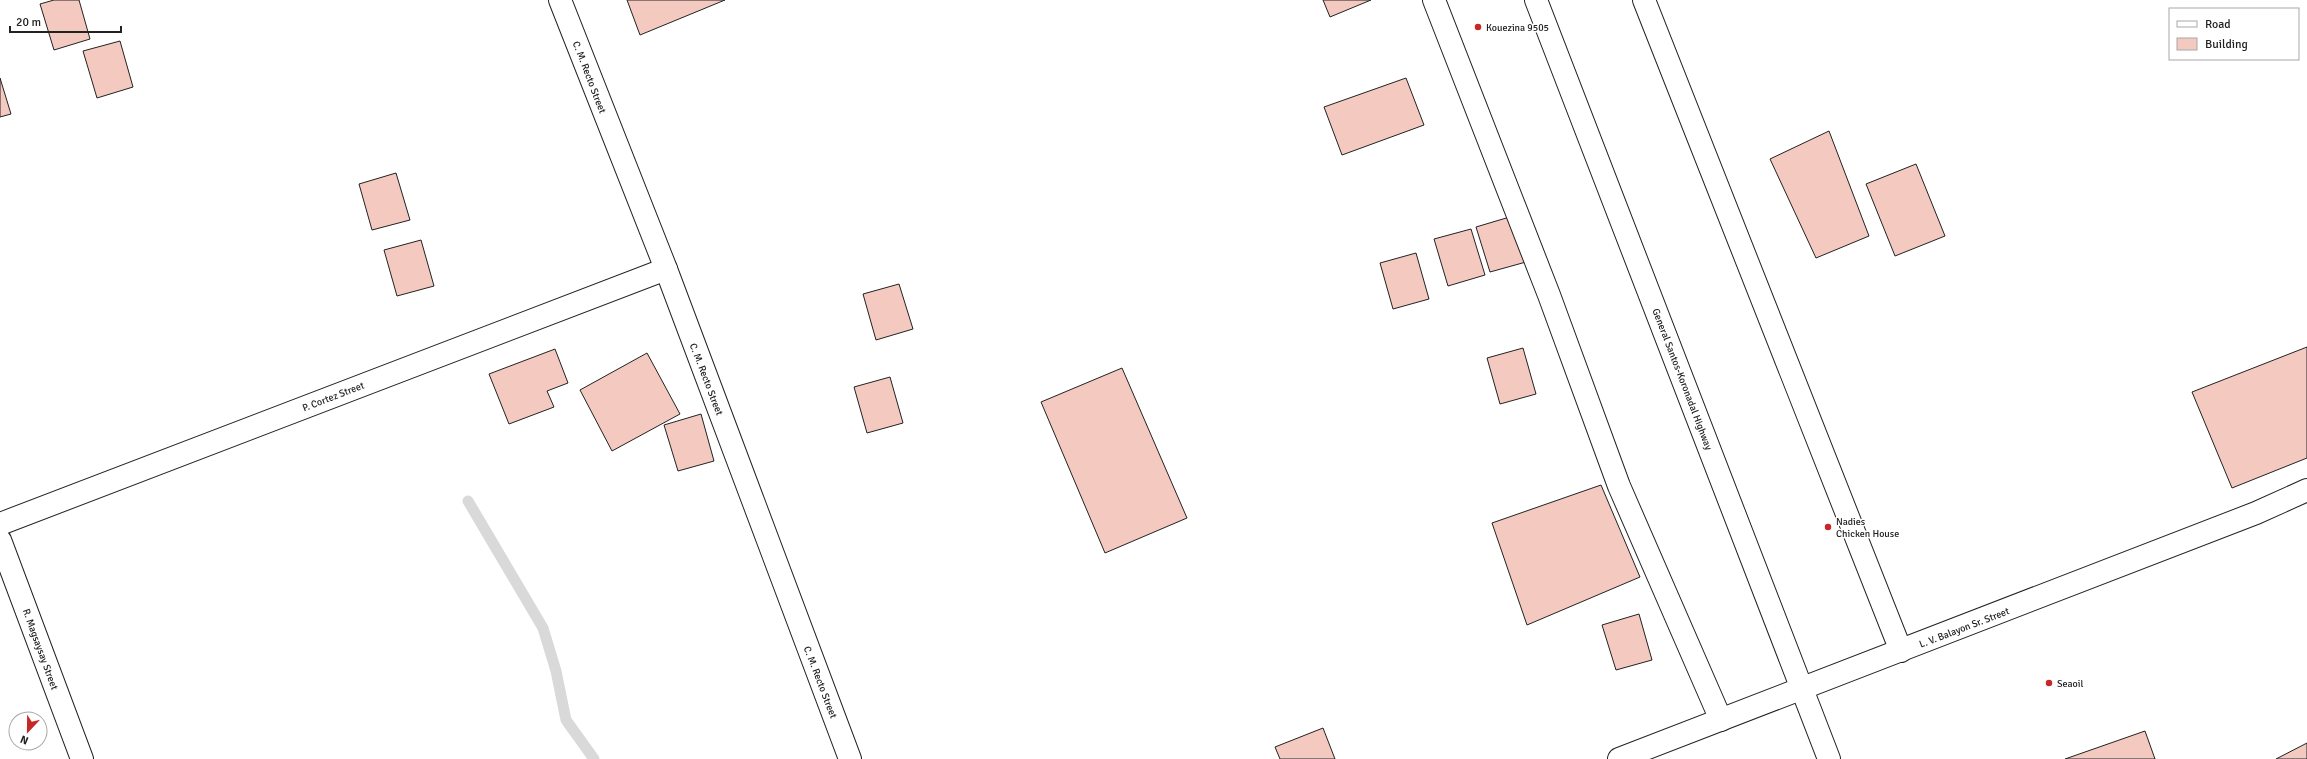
<svg xmlns="http://www.w3.org/2000/svg" width="2307" height="759" viewBox="0 0 2307 759" font-family="Signika,sans-serif">
<style>
.lines{fill:none;stroke-linecap:round;stroke-linejoin:round}
.stream{stroke:#d9d9d9;stroke-width:11}
.building{fill:#f3c9c0;stroke:#222}
.minor-casing{stroke:#222;stroke-width:24}
.highway-casing{stroke:#222;stroke-width:24}
.minor{stroke:#fff;stroke-width:22}
.highway{stroke:#fff;stroke-width:22}
.poi-dot{fill:#c62828;stroke:#fff;stroke-width:1.5}
.labels{text-anchor:middle;stroke-width:3;stroke-linejoin:round;paint-order:stroke}
.poi-label{font-size:10px;fill:#222;stroke:#fff;text-anchor:start}
.street-label{font-size:10px;fill:#222;stroke:#fff}
</style>
<rect width="100%" height="100%" fill="#fff"/>
<g class="lines">
<!-- stream -->
<polyline class="stream" points="468,501 543,628 556,671 566,720 594,759"/>
</g>
<!-- building -->
<g class="building">
<polygon points="54,0 79,0 90,39 54,50 40,4"/>
<polygon points="627,0 725,0 640,35"/>
<polygon points="1323,0 1371,0 1330,17"/>
<polygon points="120,41 133,87 97,98 83,51"/>
<polygon points="0,78 11,114 0,117"/>
<polygon points="1406,78 1424,125 1342,155 1324,107"/>
<polygon points="1829,131 1869,236 1816,258 1770,159"/>
<polygon points="1916,164 1945,236 1895,256 1866,184"/>
<polygon points="396,173 410,220 372,230 359,184"/>
<polygon points="1513,216 1526,262 1490,272 1476,227"/>
<polygon points="1471,229 1485,275 1448,286 1434,239"/>
<polygon points="421,240 434,286 397,296 384,250"/>
<polygon points="1416,253 1429,299 1393,309 1380,263"/>
<polygon points="899,284 913,329 876,340 863,294"/>
<polygon points="2307,347 2307,458 2232,488 2192,392"/>
<polygon points="1523,348 1536,394 1500,404 1487,358"/>
<polygon points="555,349 568,383 547,391 554,407 509,424 489,374"/>
<polygon points="647,353 680,414 612,451 580,390"/>
<polygon points="1122,368 1187,518 1105,553 1041,402"/>
<polygon points="890,377 903,423 867,433 854,387"/>
<polygon points="701,414 714,461 678,471 664,425"/>
<polygon points="1601,485 1640,577 1527,625 1492,523"/>
<polygon points="1639,614 1652,660 1616,670 1602,625"/>
<polygon points="1323,728 1335,759 1280,759 1275,747"/>
<polygon points="2145,731 2155,759 2065,759"/>
<polygon points="2307,743 2307,759 2276,759"/>
</g>
<g class="lines">
<!-- minor casing -->
<g class="minor-casing">
<g id="minor">
<polyline points="560,0 666,269 850,759"/>
<polyline points="1434,0 1549,295 1619,486 1721,720"/>
<polyline points="1644,0 1901,651"/>
<polyline points="0,524 666,269"/>
<polyline points="0,540 82,759"/>
<polyline points="1619,759 2256,513 2307,490"/>
</g>
</g>
<!-- highway casing -->
<g class="highway-casing">
<polyline id="highway" points="1536,0 1829,759"/>
</g>
<!-- minor -->
<use href="#minor" class="minor"/>
<!-- highway -->
<use href="#highway" class="highway"/>
</g>
<!-- markers -->
<g class="poi-dot">
<circle cx="1478" cy="27" r="4"/>
<circle cx="1828" cy="527" r="4"/>
<circle cx="2049" cy="683" r="4"/>
</g>
<g class="labels">
<!-- poi labels -->
<g class="poi-label">
<text x="1486" y="31">Kouezina 9505</text>
<text x="1836" y="525">Nadies<tspan x="1836" dy="12">Chicken House</tspan></text>
<text x="2057" y="687">Seaoil</text>
</g>
<!-- street labels -->
<g class="street-label">
<text transform="translate(590 77) rotate(69)" y="4">C. M. Recto Street</text>
<text transform="translate(707 379) rotate(69)" y="4">C. M. Recto Street</text>
<text transform="translate(1683 379) rotate(69)" y="4">General Santos-Koronadal Highway</text>
<text transform="translate(333 396) rotate(-21)" y="4">P. Cortez Street</text>
<text transform="translate(1964 627) rotate(-21)" y="4">L. V. Balayon Sr. Street</text>
<text transform="translate(41 649) rotate(70)" y="4">R. Magsaysay Street</text>
<text transform="translate(821 682) rotate(69)" y="4">C. M. Recto Street</text>
</g>
</g>
<!-- legend -->
<rect x="2169" y="8" width="130" height="52" fill="#ffffff" stroke="#a7a7a7"/>
<rect x="2177" y="21" width="20" height="6" fill="#ffffff" stroke="#a7a7a7"/>
<text x="2205" y="28" font-size="12" fill="#222222">Road</text>
<rect x="2177" y="38" width="20" height="12" fill="#f3c9c0" stroke="#a7a7a7"/>
<text x="2205" y="48" font-size="12" fill="#222222">Building</text>
<!-- north arrow -->
<g transform="translate(28 731) rotate(202)"><circle r="19" fill="#ffffff" stroke="#a7a7a7"/>
<path d="M0-3L7 15L0 10L-7 15Z" fill="#c62828"/>
<text y="-6" font-size="11" font-weight="bold" text-anchor="middle" fill="#222222">N</text>
</g>
<!-- scale -->
<path d="M10 26v6h111v-6" fill="none" stroke="#222222" stroke-width="2"/>
<text x="16" y="26" font-size="12" fill="#222222" stroke="#ffffff" stroke-width="3" paint-order="stroke">20 m</text>
</svg>
